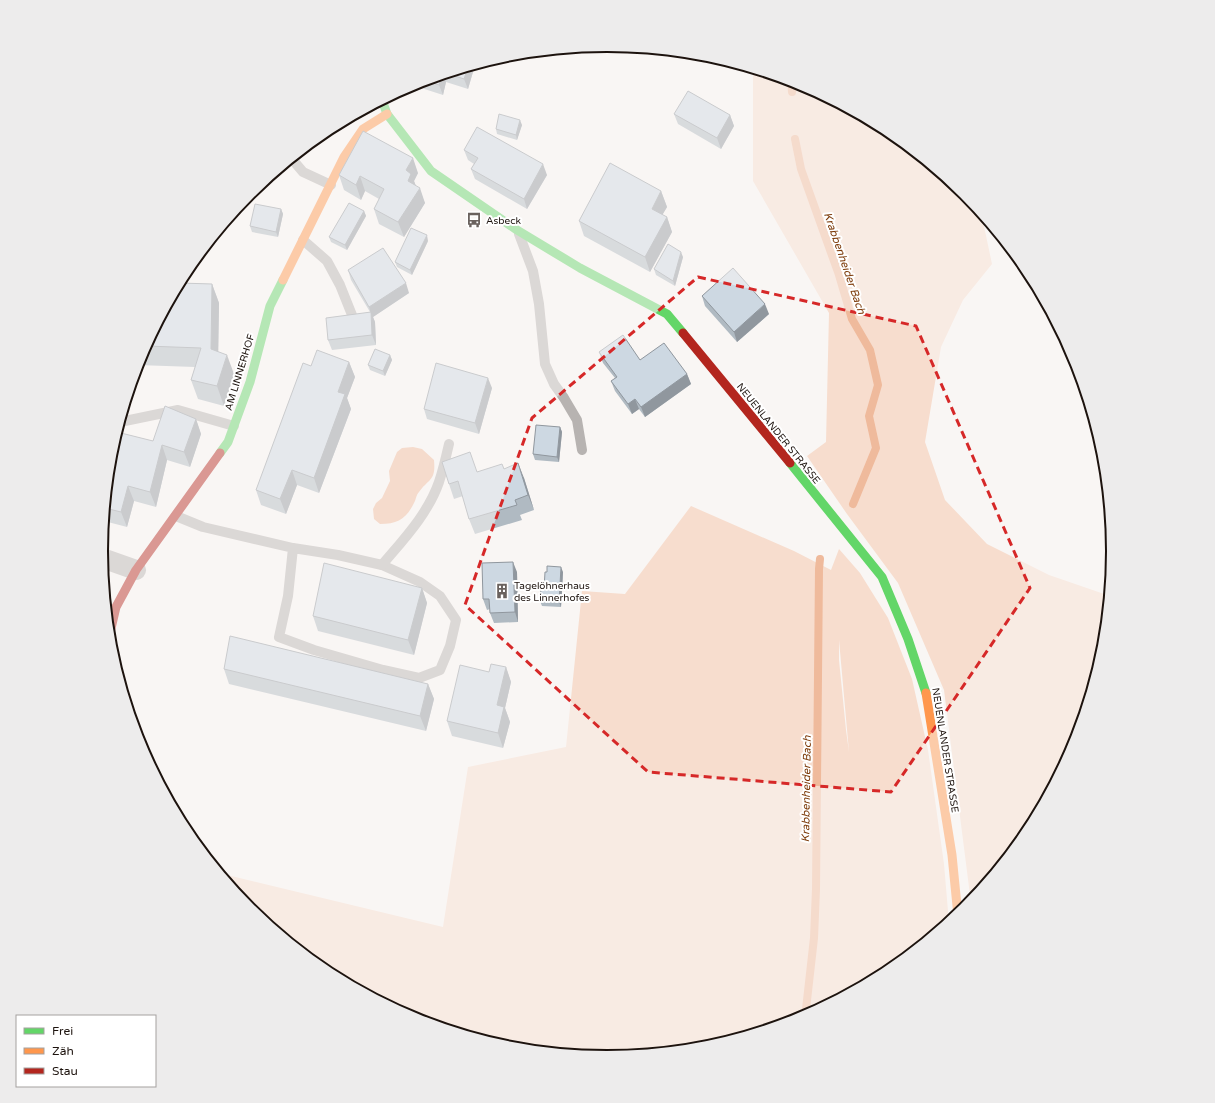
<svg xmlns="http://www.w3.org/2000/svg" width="1215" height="1103" viewBox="0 0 1215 1103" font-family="'Varela Round',sans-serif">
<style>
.green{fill:#f7ddce;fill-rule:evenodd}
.water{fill:#efba9c}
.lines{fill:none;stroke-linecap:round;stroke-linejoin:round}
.stream{stroke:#efba9c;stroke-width:8}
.lane{stroke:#b7b3b1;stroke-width:10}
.street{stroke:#b7b3b1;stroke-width:20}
.fast{stroke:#63d668;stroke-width:9}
.slow{stroke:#ff974d;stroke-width:9}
.jam{stroke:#b3261e;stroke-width:9}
.wall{fill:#b0bac2}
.shaded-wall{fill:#90979e}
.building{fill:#cdd8e2;stroke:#90979e}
.marked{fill:none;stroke:#d62828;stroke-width:3;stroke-dasharray:8 5;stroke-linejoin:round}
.labels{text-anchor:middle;stroke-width:4;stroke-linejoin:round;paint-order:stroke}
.poi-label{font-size:10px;fill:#1d130e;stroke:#fff;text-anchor:start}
.street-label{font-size:10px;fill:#1d130e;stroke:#fff}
.water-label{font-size:11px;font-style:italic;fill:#7d3b0a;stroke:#fff}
.rim{fill:none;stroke:#1d130e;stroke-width:2}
</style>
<rect width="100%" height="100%" fill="#f9f6f4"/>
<!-- green -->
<g class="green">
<polygon points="753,69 802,84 889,130 966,194 981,212 992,264 963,300 941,347 925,442 945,500 987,544 1049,575 1110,596 1104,651 1075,746 1029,833 971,903 944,690 898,583 847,514 807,456 826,442 829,313 753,181"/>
<path d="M691 506 794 551 831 570 839 549 860 573 888 618 912 679 928 750 944 864 949 923 889 973 801 1020 706 1048 607 1058 508 1048 413 1019 326 973 249 909 219 873 443 927 468 767 566 747 582 591 625 594ZM839 640 849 752 846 730 839 660Z"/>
</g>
<!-- water -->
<path class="water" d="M413 447 422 449 434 460C436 481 429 478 419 492 416 495 416 500 414 503 406 519 398 524 380 524L374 519 373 509 376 503 382 498 390 481 389 471 397 452 402 448Z"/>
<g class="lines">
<!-- stream -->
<g class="stream">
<polyline points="791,80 792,92"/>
<polyline points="795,139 801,169 839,275 852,319 870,350 878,385 869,416 876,448 853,504"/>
<polyline points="805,1018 814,938 816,889 819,569 820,559"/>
</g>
<!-- lane -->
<g class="lane">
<polyline points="292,159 303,172 331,185"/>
<polyline points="519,234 533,271 539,304 545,364 554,384 564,398 577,420 582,450"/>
<polyline points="303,240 327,261 340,285 352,315"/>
<polyline points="120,422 178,410 234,426"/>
<polyline points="176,516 203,527 293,548 338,555 382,565 420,582 440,596 456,620 450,646 440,670 419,678 383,670 314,650 279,637 288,596 293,548"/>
<path d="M382 565C403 540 428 514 439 482 443 470 446 457 449 444"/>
</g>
<!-- street -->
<polyline class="street" points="102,558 136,570"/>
<!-- fast -->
<g class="fast">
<polyline points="382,100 387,114 431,171 517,230 580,268 667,314 683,333"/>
<polyline points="220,453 228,442 250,382 270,306 283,280"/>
<polyline points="790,463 882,577 908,639 926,693"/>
</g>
<!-- slow -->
<g class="slow">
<polyline points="283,280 344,157 363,129 387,114"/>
<polyline points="926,693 952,855 958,916"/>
</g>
<!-- jam -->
<g class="jam">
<polyline points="683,333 790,463"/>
<polyline points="109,637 116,607 136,570 220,453"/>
</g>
</g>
<!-- wall -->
<g class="wall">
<polygon points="475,65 468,89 446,82 443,95 412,85"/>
<polygon points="674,114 730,115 734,126 721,149 678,124"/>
<polygon points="522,125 517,140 497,134 496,129"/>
<polygon points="464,150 547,175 527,209 475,179 471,169 474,164 468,160"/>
<polygon points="418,173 414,181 416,186 425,203 404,237 379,224 374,209 379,199 365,191 361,200 344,190 339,175"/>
<polygon points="661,191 667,207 662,215 667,217 672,232 650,272 584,236 579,221"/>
<polygon points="281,209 283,214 278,237 252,232 250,226"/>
<polygon points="364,211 366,216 347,250 331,242 329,237"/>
<polygon points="428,241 412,275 397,267 395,262"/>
<polygon points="683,257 675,286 656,275 654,269"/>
<polygon points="348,270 409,293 373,317 375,322 376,345 332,350 328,340 370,312 351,280"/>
<polygon points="180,283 212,284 219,303 218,352 234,374 224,406 198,399 191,380 195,367 137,365 140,357"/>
<polygon points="702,296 769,314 737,342 705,306"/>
<polygon points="599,352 640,360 687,374 691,384 645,417 639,409 632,414 615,391 611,381 615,378 603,363"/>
<polygon points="390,355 392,360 385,376 370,370 368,365"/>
<polygon points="349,362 355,377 347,398 351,409 319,493 297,485 286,514 261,505 256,490 311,366"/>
<polygon points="492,388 479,434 427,419 424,409"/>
<polygon points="196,419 201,434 190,467 167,460 156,507 134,501 127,527 104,521 111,452 153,441"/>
<polygon points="560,427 562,432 559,462 535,460 533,454"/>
<polygon points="504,469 524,478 534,510 520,515 522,520 475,534 469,519 463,496 454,499 449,484 477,472"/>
<polygon points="517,572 518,622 494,623 490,613 490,609 487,610 483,599"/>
<polygon points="547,572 563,572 561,607 542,606 540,601 544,589"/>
<polygon points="422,588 427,603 414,655 318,631 313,616"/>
<polygon points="506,667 511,682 505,708 510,722 503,748 452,736 447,721 489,672"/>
<polygon points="224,669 428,684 434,699 426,731 229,684"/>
</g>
<!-- shaded-wall -->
<g class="shaded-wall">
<polygon points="475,65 468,89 464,79 468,67"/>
<polygon points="444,74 446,82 443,95 439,85 442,75"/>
<polygon points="730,115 734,126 721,149 717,138"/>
<polygon points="520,120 522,125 517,140 516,135"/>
<polygon points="413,158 418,173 414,181 417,189 408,181 406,170"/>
<polygon points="543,164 547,175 527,209 524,199"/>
<polygon points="360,176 365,191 361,200 356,185"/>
<polygon points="420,188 425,203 404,237 398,222"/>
<polygon points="661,191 667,207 657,224 652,209"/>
<polygon points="281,209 283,214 278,237 276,232"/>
<polygon points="364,211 366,216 347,250 345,245"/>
<polygon points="667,217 672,232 650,272 645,257"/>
<polygon points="427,235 428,241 412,275 410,270"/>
<polygon points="681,252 683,257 675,286 673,281"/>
<polygon points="406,283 409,293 373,317 375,322 376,345 372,335 371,314 369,307"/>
<polygon points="212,284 219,303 218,369 211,349"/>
<polygon points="765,304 769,314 737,342 734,332"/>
<polygon points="227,355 234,374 224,406 217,386"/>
<polygon points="390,355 392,360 385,376 383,371"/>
<polygon points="349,362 355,377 347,398 351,409 319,493 314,478 338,392"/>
<polygon points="687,374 691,384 645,417 641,407"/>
<polygon points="488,378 492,388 479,434 475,423"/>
<polygon points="635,399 639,409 632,414 628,404"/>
<polygon points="196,419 201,434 190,467 184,452"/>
<polygon points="560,427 562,432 559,462 557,457"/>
<polygon points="162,445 167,460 156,507 150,492"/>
<polygon points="518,463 524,478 534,510 528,495"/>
<polygon points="292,470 297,485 286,514 280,499"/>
<polygon points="128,486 134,501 127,527 121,512"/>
<polygon points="513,562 517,572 518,622 515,612"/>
<polygon points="561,567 563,572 561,607 559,602"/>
<polygon points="422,588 427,603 414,655 408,640"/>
<polygon points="506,667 511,682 505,708 510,722 503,748 498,733 497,705"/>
<polygon points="428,684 434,699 426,731 420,716"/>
</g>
<!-- building -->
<g class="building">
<polygon points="468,67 464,79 447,73"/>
<polygon points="442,75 439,85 425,80"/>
<polygon points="688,91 730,115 717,138 674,114"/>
<polygon points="499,114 520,120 516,135 496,129"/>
<polygon points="477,127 543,164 524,199 471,169 478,158 464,150"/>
<polygon points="363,131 413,158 406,170 411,174 408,181 420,188 398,222 374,209 384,189 360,176 356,185 339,175"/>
<polygon points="610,163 661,191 652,209 667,217 645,257 579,221"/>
<polygon points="349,203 364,211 345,245 329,237"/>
<polygon points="255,204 281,209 276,232 250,226"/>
<polygon points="411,228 427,235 410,270 395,262"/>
<polygon points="668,244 681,252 673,281 654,269"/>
<polygon points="383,248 406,283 369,307 348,270"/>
<polygon points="733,268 765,304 734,332 702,296"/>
<polygon points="180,283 212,284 211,349 227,355 217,386 191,380 201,348 146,346"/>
<polygon points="371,312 372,335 328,340 326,318"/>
<polygon points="623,335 640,360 664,343 687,374 641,407 635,399 628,404 611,381 617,377 599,352"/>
<polygon points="375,349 390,355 383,371 368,365"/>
<polygon points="317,350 349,362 338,392 345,394 314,478 292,470 280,499 256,490 303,363 311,366"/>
<polygon points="436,363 488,378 475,423 424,409"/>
<polygon points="165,406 196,419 184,452 162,445 150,492 128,486 121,512 105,508 111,452 117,432 153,441"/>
<polygon points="536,425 560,427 557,457 533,454"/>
<polygon points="470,452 477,472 502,464 504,469 518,463 528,495 515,500 517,505 469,519 458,481 449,484 442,462"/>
<polygon points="513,562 515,612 490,613 489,599 483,599 482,563"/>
<polygon points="324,563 422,588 408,640 313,616"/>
<polygon points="547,566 561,567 559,602 540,601 541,589 544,589 545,572 547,572"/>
<polygon points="230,636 428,684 420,716 224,669"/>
<polygon points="491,664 506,667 497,705 504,707 498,733 447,721 460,665 489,672"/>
</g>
<!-- marked area -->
<path d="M0 0H1215V1103H0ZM698 277 916 326 1030 588 891 792 648 772 465 605 532 418Z" fill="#f9f6f4" fill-opacity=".55" fill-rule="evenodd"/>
<path class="marked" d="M698 277 916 326 1030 588 891 792 648 772 465 605 532 418Z"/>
<!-- icons -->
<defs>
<g id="bus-bare" transform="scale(1.2)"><path d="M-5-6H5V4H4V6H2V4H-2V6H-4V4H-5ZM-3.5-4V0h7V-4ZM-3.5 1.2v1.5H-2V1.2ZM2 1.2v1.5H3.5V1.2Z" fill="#6a625e" stroke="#fff" stroke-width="2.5" paint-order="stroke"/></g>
<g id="building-bare" transform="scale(1.2)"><path d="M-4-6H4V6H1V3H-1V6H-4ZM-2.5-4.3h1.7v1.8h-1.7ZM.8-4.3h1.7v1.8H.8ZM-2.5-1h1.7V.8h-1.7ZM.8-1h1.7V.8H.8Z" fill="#6a625e" stroke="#fff" stroke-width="2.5" paint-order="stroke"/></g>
</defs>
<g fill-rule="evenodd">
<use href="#bus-bare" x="474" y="220"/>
<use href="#building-bare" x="502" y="591"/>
</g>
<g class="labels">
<!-- poi labels -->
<g class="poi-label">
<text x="486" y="224">Asbeck</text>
<text x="514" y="589">Tagelöhnerhaus<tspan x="514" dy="12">des Linnerhofes</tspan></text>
</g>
<!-- street labels -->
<g class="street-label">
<text transform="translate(239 372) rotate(-73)" y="4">AM LINNERHOF</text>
<text transform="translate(779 433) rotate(51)" y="4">NEUENLANDER STRASSE</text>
<text transform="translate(946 750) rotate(81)" y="4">NEUENLANDER STRASSE</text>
</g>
<!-- water labels -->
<g class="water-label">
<text transform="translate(845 263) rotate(71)" y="4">Krabbenheider Bach</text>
<text transform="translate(806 789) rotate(-89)" y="4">Krabbenheider Bach</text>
</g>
</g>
<!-- crop -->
<path d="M0 0H1215V1103H0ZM108 551a499 499 0 1 1 998 0a499 499 0 1 1-998 0Z" fill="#edecec" fill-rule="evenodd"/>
<path class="rim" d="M108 551a499 499 0 1 1 998 0a499 499 0 1 1-998 0Z"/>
<!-- legend -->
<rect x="16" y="1015" width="140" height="72" fill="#ffffff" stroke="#a5a19f"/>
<rect x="24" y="1028" width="20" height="6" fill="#63d668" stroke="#a5a19f"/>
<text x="52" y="1035" font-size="12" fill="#1d130e">Frei</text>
<rect x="24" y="1048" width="20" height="6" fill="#ff974d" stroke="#a5a19f"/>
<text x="52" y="1055" font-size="12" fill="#1d130e">Zäh</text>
<rect x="24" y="1068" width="20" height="6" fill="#b3261e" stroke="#a5a19f"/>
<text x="52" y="1075" font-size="12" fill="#1d130e">Stau</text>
</svg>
